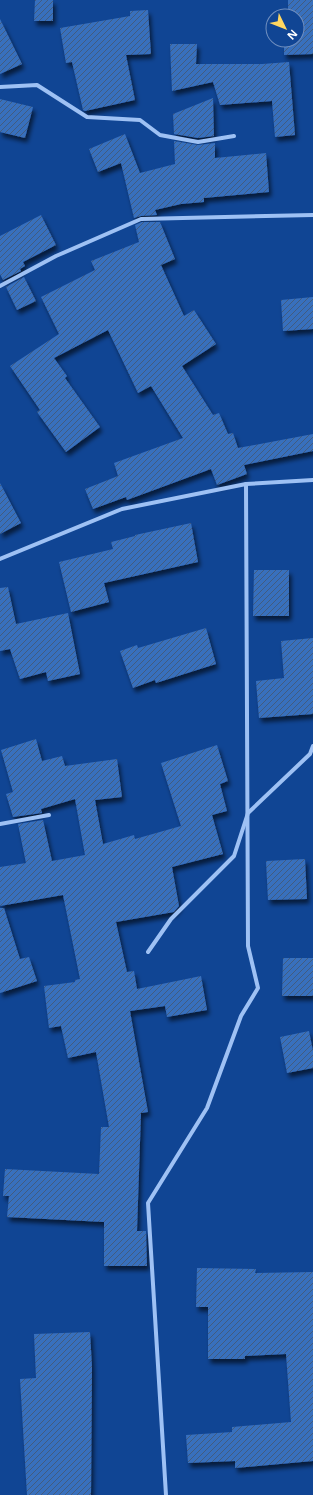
<svg xmlns="http://www.w3.org/2000/svg" width="313" height="1495" viewBox="0 0 313 1495" font-family="'Noto Sans',sans-serif">
<style>
.building{fill:url(#building-hatch);filter:url(#shadow)}
.lines{fill:none;stroke-linecap:round;stroke-linejoin:round}
.minor{stroke:#9ec1f4;stroke-width:4}
</style>
<defs>
<pattern id="building-hatch" width="6" height="6" patternUnits="userSpaceOnUse"><rect width="6" height="6" fill="#386fbd"/><path d="M-1 1l2-2M0 6l6-6M5 7l2-2" fill="none" stroke="#435c7f"/></pattern>
<filter id="shadow"><feDropShadow dx="2.5" dy="4.5" stdDeviation="2" flood-color="#0009"/></filter>
</defs>
<rect width="100%" height="100%" fill="#104594"/>
<!-- building -->
<g class="building">
<polygon points="35,0 53,0 53,21 34,21"/>
<polygon points="288,0 313,0 313,54 284,55 284,40 297,40 297,16 283,16 283,10 288,10"/>
<polygon points="148,10 151,54 126,55 135,100 85,111 83,110 72,62 66,63 60,28 130,16 130,11"/>
<polygon points="0,19 22,64 0,74"/>
<polygon points="170,44 197,44 196,64 262,64 289,62 295,135 275,137 272,101 220,105 213,82 172,91"/>
<polygon points="213,98 214,136 198,138 174,134 173,114"/>
<polygon points="0,99 33,107 25,138 0,132"/>
<polygon points="125,134 140,173 175,164 174,141 198,145 215,143 215,158 266,153 269,192 204,198 204,202 181,204 155,210 157,215 141,216 134,218 121,163 98,172 89,149"/>
<polygon points="41,215 56,245 23,262 25,266 20,269 21,271 3,280 0,274 0,236"/>
<polygon points="142,222 160,222 175,259 161,265 184,316 194,310 216,344 182,366 213,415 219,413 228,434 233,433 238,448 313,434 313,451 244,465 247,474 217,485 211,469 127,500 126,497 93,509 85,489 118,476 114,463 183,438 151,386 138,393 108,330 54,358 67,376 65,378 100,427 66,452 37,412 40,410 10,366 59,334 41,297 95,270 91,261 139,242 135,225"/>
<polygon points="24,277 36,301 17,310 6,287"/>
<polygon points="313,297 313,329 283,331 281,300"/>
<polygon points="0,483 21,523 0,534"/>
<polygon points="191,523 198,562 104,583 109,602 71,612 59,562 113,549 111,542 135,536 135,535"/>
<polygon points="254,570 289,570 289,616 253,616"/>
<polygon points="8,587 16,624 68,613 80,674 48,681 46,672 20,679 10,649 0,651 0,588"/>
<polygon points="206,628 216,664 156,683 155,680 133,688 120,651 137,645 138,648"/>
<polygon points="313,638 313,714 259,718 256,681 284,678 281,641"/>
<polygon points="36,739 42,761 62,756 65,766 117,759 122,797 95,800 103,844 134,835 135,839 181,826 161,763 217,745 228,781 220,784 227,811 212,815 223,854 172,867 179,906 174,912 116,922 127,972 134,971 137,989 201,976 207,1010 167,1017 165,1006 130,1011 148,1112 141,1113 137,1231 146,1231 147,1266 104,1266 104,1222 7,1217 9,1196 3,1196 5,1169 99,1174 101,1127 109,1127 96,1052 68,1058 61,1026 49,1028 44,986 75,982 75,980 80,979 63,895 0,906 0,867 26,863 18,824 43,820 52,861 85,855 75,799 41,809 42,813 13,817 6,794 13,792 1,750"/>
<polygon points="305,859 307,899 268,900 266,861"/>
<polygon points="0,908 4,908 20,959 29,957 37,981 0,993"/>
<polygon points="283,958 313,958 313,996 282,996"/>
<polygon points="309,1031 313,1051 313,1068 287,1073 280,1037"/>
<polygon points="197,1268 256,1269 255,1273 313,1272 313,1461 235,1468 235,1461 188,1463 186,1435 232,1432 232,1427 291,1422 286,1354 245,1356 245,1359 208,1359 208,1307 196,1307"/>
<polygon points="90,1332 92,1367 91,1495 27,1495 20,1379 36,1378 34,1334"/>
</g>
<g class="lines">
<!-- minor -->
<g class="minor">
<polyline points="0,87 37,85 87,117 140,120 160,135 198,142 234,136"/>
<polyline points="0,286 56,256 141,219 313,215"/>
<polyline points="0,559 122,509 246,484 313,480"/>
<polyline points="0,824 49,815"/>
<polyline points="148,952 171,919 234,856 248,813 310,754 313,746"/>
<polyline points="166,1495 148,1203 207,1108 241,1016 258,988 248,946 246,484"/>
</g>
</g>
<!-- north arrow -->
<g transform="translate(285 28) rotate(133)"><circle r="19" fill="#104594" stroke="#708fbf"/>
<path d="M0-3L7 15L0 10L-7 15Z" fill="#ffd760"/>
<text y="-6" font-size="11" font-weight="bold" text-anchor="middle" fill="#ffffff">N</text>
</g>
</svg>
